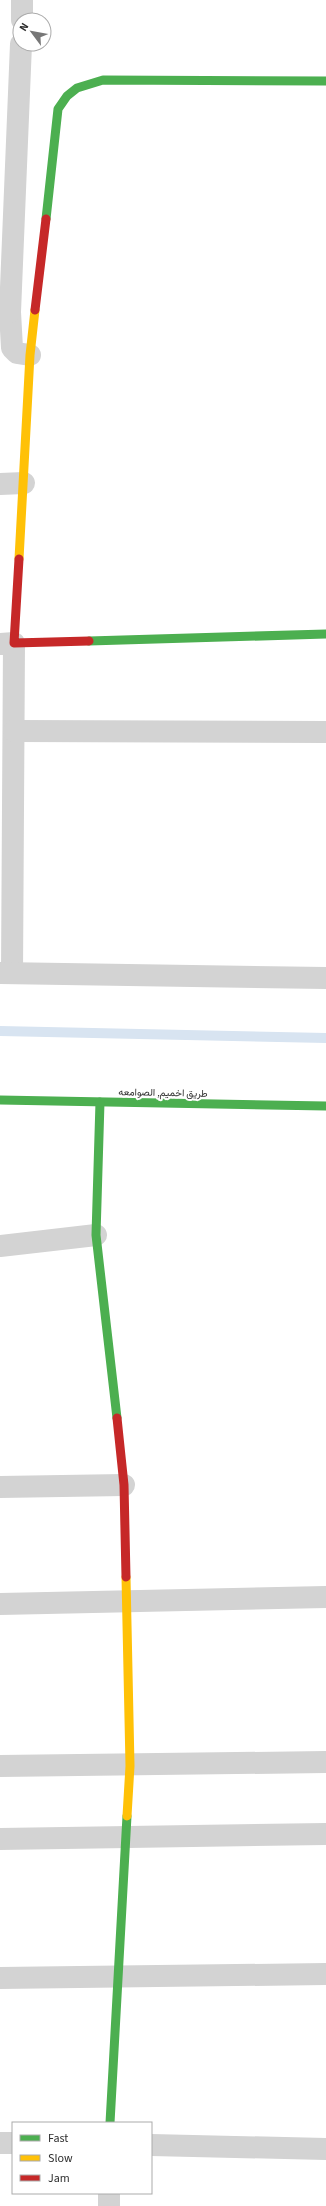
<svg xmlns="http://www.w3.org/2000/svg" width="326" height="2206" viewBox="0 0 326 2206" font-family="'Source Sans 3',Vazirmatn,sans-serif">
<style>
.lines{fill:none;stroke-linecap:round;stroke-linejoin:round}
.stream{stroke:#d8e4f1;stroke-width:10}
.street{stroke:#d3d3d3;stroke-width:22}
.fast{stroke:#4caf50;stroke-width:9}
.slow{stroke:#ffc107;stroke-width:9}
.jam{stroke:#c62828;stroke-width:9}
.labels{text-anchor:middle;stroke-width:4;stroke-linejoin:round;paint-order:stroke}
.street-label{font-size:10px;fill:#2e2e2e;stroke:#fff}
</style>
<rect width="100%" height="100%" fill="#fff"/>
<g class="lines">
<!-- stream -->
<polyline class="stream" points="0,1031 326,1038"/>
<!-- street -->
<g class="street">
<polyline points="22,0 22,20"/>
<polyline points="0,311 10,312 12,348 17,353 30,355"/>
<polyline points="10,312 21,44"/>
<polyline points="0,484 24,483"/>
<polyline points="0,644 14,643 12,973"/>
<polyline points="14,731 326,732"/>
<polyline points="0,973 326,978"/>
<polyline points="0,1246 96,1235"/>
<polyline points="0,1487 124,1485"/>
<polyline points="0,1604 326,1597"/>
<polyline points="0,1766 326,1762"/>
<polyline points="0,1839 326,1834"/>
<polyline points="0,1978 326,1974"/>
<polyline points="0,2143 13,2143"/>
<polyline points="151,2145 326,2149"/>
<polyline points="109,2193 109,2206"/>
</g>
<!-- fast -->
<g class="fast">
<polyline points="46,219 58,109 67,96 77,88 103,80 326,81"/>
<polyline points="89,641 326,634"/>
<polyline points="0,1100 326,1106"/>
<polyline points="100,1102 96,1235 117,1418"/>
<polyline points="110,2123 127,1816"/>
</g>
<!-- slow -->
<g class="slow">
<polyline points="19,559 30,355 35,310"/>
<polyline points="126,1577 130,1766 127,1816"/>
</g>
<!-- jam -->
<g class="jam">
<polyline points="35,310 46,219"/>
<polyline points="19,559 14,643 89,641"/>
<polyline points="117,1418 124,1485 126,1577"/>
</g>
</g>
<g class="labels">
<!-- street labels -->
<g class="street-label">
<text transform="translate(163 1092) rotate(1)" y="4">طريق اخميم, الصوامعه</text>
</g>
</g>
<!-- legend -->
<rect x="12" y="2122" width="140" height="72" fill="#ffffff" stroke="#ababab"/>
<rect x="20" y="2135" width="20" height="6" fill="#4caf50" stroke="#ababab"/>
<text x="48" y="2142" font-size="12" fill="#2e2e2e">Fast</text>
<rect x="20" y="2155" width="20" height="6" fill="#ffc107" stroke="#ababab"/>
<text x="48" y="2162" font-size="12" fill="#2e2e2e">Slow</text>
<rect x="20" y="2175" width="20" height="6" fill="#c62828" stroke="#ababab"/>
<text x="48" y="2182" font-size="12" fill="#2e2e2e">Jam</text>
<!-- north arrow -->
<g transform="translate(32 32) rotate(302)"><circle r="19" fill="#ffffff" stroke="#ababab"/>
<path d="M0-3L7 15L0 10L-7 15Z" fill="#777777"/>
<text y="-6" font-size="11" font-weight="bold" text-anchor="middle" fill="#2e2e2e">N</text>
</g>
</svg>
